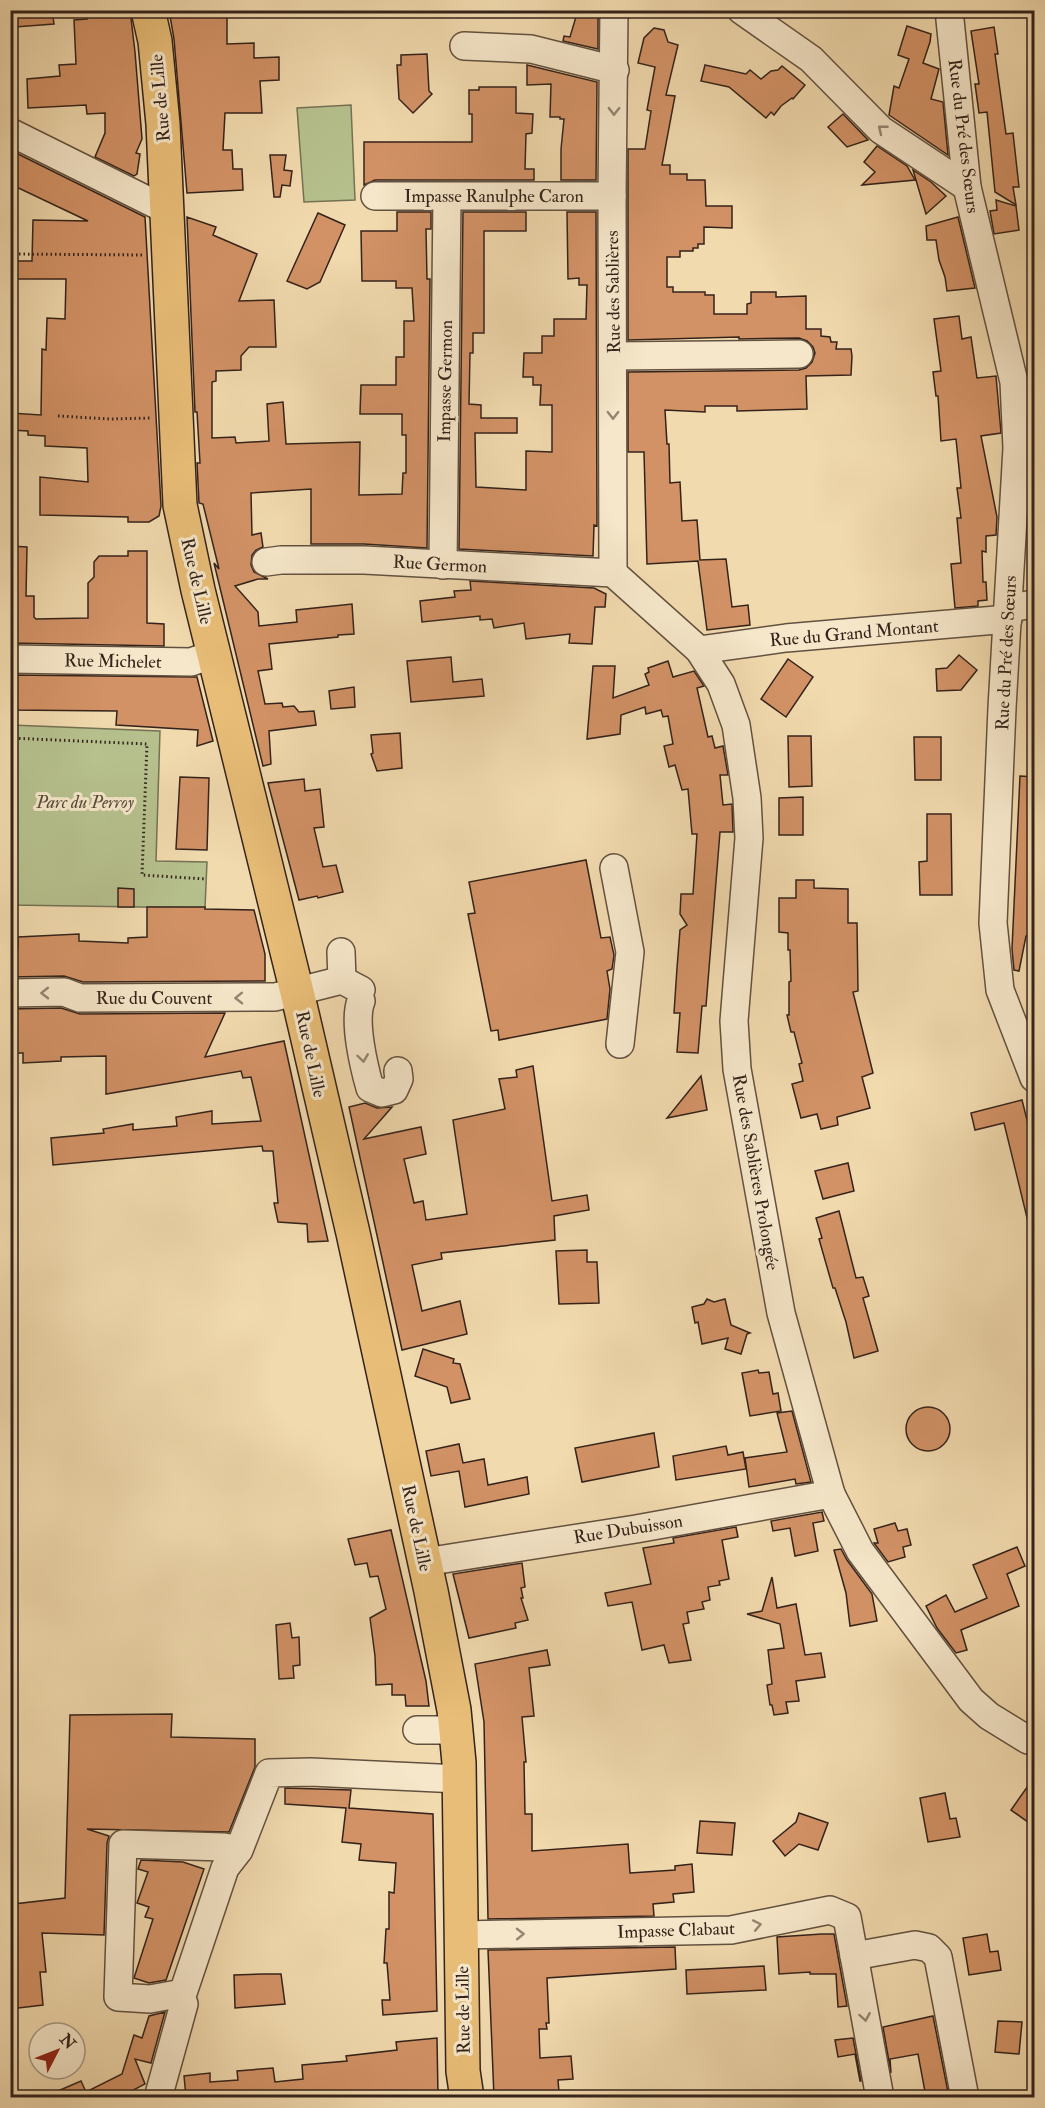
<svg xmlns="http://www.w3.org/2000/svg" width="1045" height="2108" viewBox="0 0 1045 2108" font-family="'IM FELL Double Pica',serif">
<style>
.green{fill:#b6c18e;stroke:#757254;stroke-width:1.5}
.building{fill:#d29266;stroke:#34231b;stroke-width:1.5}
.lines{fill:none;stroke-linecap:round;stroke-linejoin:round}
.minor-casing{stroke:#635140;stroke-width:30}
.major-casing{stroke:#34231b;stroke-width:36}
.path{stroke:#34231b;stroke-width:3;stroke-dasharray:1.5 3;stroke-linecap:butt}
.minor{stroke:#f6e7ca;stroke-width:27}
.major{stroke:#e8bd77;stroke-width:33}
.oneway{stroke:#958572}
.labels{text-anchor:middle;stroke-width:6;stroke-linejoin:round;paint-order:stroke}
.street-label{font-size:18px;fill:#34231b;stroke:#f6e7ca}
.park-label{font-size:18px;font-style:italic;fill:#544a38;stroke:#f6e7ca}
</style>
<rect width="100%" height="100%" fill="#f1daae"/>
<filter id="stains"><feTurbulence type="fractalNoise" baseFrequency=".00333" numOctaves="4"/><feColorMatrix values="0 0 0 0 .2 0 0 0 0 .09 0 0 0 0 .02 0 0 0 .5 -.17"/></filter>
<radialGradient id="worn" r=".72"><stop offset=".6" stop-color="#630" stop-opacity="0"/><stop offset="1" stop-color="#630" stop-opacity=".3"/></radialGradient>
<!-- green -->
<g class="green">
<polygon points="351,105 355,200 304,202 297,108"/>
<polygon points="11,725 160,731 156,861 207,862 205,908 11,905"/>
</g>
<!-- building -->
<g class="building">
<polygon points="14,10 52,10 54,24 15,27"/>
<polygon points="86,10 130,10 135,52 142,139 136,153 140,154 137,174 134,176 95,157 105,133 105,113 87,114 86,105 28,108 27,79 60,76 59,65 76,64 74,20 87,19"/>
<polygon points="169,10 227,10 227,44 254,43 254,58 279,57 279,80 260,81 262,113 225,113 223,150 232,150 233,169 242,169 243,190 187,193 174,39"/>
<polygon points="578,10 598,10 598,49 563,41 564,36 570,37"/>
<polygon points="907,26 931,34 930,42 923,63 939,69 931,99 943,102 948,155 889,115 894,86 899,88 909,59 898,55"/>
<polygon points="994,27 998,54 995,54 1006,134 1013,133 1019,187 1013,187 1016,205 995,192 987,112 979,113 975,84 979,84 971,31"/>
<polygon points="654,28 664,30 668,42 678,45 666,95 675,96 662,165 670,165 670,174 687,174 687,180 705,180 706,206 732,206 732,228 704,227 704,244 698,244 698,248 693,248 693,251 680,251 680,257 667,257 667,287 673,287 673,292 705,292 705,295 714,295 714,314 747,314 747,304 751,303 751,292 776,292 776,297 806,296 806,329 821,329 821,336 830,337 831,342 837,342 836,349 851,349 852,356 851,375 806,376 807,409 737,411 737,406 705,406 705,412 665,410 667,444 669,444 670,483 680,482 682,521 697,520 700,560 726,559 732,607 748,605 750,625 707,630 698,561 647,564 644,452 628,452 628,372 799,370 806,368 812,362 815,353 813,347 807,341 799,338 739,339 739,337 628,340 628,149 645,149 651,111 647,110 655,67 638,63 644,38"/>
<polygon points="427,54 429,91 432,94 413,113 399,99 397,65 401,65 401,55"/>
<polygon points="527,65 597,82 596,180 561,180 561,149 564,119 560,119 560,117 550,117 551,84 527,85"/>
<polygon points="705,65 746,74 750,70 761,79 771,71 778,70 782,66 805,85 793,99 792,98 781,106 774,115 771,112 766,118 729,87 701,81"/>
<polygon points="479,87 516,87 516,113 533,114 532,133 526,134 525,169 534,169 534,180 375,180 364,185 364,142 472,142 472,114 469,114 469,90 479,90"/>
<polygon points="843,114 868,140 847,147 828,127"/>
<polygon points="877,146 907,166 915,180 862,185 875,172 864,162"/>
<polygon points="10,150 145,217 161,506 159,516 149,522 128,522 128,517 40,515 40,477 88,482 87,448 45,446 45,436 28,435 28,431 10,430 10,413 41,415 42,349 46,350 47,318 65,319 66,279 10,279 10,261 32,261 33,220 88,221 10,184"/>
<polygon points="270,155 286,155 284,170 292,171 290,186 282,185 280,197 274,197"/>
<polygon points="913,170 931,182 946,196 926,214"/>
<polygon points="996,200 1016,206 1019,230 994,234 990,211 997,210"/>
<polygon points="397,212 431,212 431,229 426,229 427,279 430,279 427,548 364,544 311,544 311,489 251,493 252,535 261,533 263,547 256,550 252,555 251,565 254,572 268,579 258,579 235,586 258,612 259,626 297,622 296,610 352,604 354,634 338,635 338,637 269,644 272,669 258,671 265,704 282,703 283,707 294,706 299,712 314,711 316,725 269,731 271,764 263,766 214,563 219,569 203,504 199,503 197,463 200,463 197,412 195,412 187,217 216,227 213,235 257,254 239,301 274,300 276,347 249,347 241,356 241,370 216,371 216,381 212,382 212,438 235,437 236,443 269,441 267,404 283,402 286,444 360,442 359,495 402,494 403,473 406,473 406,435 402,435 402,414 360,414 361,385 396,385 396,357 404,357 404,321 414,321 412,288 396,288 396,281 362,281 361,231 397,231"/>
<polygon points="463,212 526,212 526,231 484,231 484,333 473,333 473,353 470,353 469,404 481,405 481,418 517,418 517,433 475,433 476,487 526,490 526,451 552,452 552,405 540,405 541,385 533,385 533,377 523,377 524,353 542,353 542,336 554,336 554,319 586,319 587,285 579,285 579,278 568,279 567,212 596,212 597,526 594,525 593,556 459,549"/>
<polygon points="318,213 345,225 320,282 307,289 287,281"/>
<polygon points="958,217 975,288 947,291 945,277 939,260 936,240 927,240 926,226"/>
<polygon points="959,316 962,339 971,337 977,378 996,376 1001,433 981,436 997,517 996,535 986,536 986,552 982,551 983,582 986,582 987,600 978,601 978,606 955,608 951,564 961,563 957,518 961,518 957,488 961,488 956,439 941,441 938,396 936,396 933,372 941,371 934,319"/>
<polygon points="10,546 27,547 26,596 34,596 34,617 36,619 88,618 88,583 94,577 94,562 99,556 128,556 128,551 147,551 147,623 164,624 164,646 10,643"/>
<polygon points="470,581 594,588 606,594 605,607 595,607 592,644 569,643 570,634 526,639 524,623 494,628 492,619 480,620 480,616 422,622 420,601 455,597 454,591 471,590"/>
<polygon points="959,655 977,670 961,690 937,691 936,669 947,668"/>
<polygon points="451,657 453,682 482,679 484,696 411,702 407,661"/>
<polygon points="788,659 813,677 786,717 761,699"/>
<polygon points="668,661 673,677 694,671 704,686 697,688 708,737 712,736 715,748 723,746 728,775 720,775 723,805 732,804 733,832 720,832 706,1006 702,1006 698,1053 677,1052 680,1013 674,1013 677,968 680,930 687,925 680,914 681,894 693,894 697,834 692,834 688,789 682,790 675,765 669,767 664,746 673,744 668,716 663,717 661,710 646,714 645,707 621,715 620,734 587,739 593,666 615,666 613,698 649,685 645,674 649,672 648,668"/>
<polygon points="10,675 197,677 213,741 197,746 198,730 116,725 117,711 10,710"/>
<polygon points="354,687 355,707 331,709 329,691"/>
<polygon points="400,733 402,768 377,771 371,754 373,753 371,735"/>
<polygon points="788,736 811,736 812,786 789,787"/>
<polygon points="914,737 941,737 941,780 915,780"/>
<polygon points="1020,776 1035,777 1033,851 1035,851 1035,937 1026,936 1019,971 1014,970 1012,949"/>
<polygon points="180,777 209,778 207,850 176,849"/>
<polygon points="304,779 305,791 320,789 324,827 314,828 323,867 336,865 343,892 318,898 317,896 299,900 268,783"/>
<polygon points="803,797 803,835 779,835 779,798"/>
<polygon points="927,814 951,814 952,895 920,895 919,862 927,861"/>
<polygon points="586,860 601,938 610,937 614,955 612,969 607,971 610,989 607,1019 499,1040 498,1030 491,1031 468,914 475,913 469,882"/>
<polygon points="796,880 814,880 814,888 848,889 848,923 857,923 858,991 853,992 873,1073 862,1077 870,1108 837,1117 838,1125 821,1129 817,1114 801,1118 792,1084 803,1081 799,1064 802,1063 794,1032 791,1032 787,1015 789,1015 789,982 791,981 790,950 788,950 788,933 779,932 779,898 796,898"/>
<polygon points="118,888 134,889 134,907 118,907"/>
<polygon points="147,907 205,907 205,909 254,910 265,954 265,981 83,982 64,976 10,977 10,948 18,948 18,937 79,934 79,941 128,943 128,938 147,937"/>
<polygon points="61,1008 80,1014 225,1013 205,1057 284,1041 328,1241 308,1242 307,1224 278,1222 274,1203 278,1203 273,1151 263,1151 262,1146 53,1165 51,1138 104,1133 103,1129 133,1124 133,1130 177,1126 176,1117 212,1111 212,1124 261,1121 251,1077 243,1078 241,1071 106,1094 106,1056 61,1057 61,1061 23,1063 23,1053 17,1053 17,1040 10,1040 10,1009"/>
<polygon points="533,1066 552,1201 587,1195 589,1210 554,1216 555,1240 441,1253 442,1259 412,1265 422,1311 460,1301 467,1334 402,1350 349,1107 365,1103 377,1108 392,1107 364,1139 421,1127 426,1154 404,1159 414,1203 423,1201 426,1220 467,1214 453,1120 505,1109 499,1079 517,1077 516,1070"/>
<polygon points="701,1076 707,1110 667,1118"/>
<polygon points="1022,1100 1030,1132 1032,1132 1035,1141 1035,1226 1029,1226 1004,1123 975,1130 971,1113"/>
<polygon points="848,1163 854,1191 823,1199 815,1171"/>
<polygon points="839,1211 856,1278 863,1277 869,1296 863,1298 878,1351 854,1358 846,1322 835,1288 833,1288 819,1239 822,1238 816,1218"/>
<polygon points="587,1250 587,1262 597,1262 599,1303 559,1304 556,1251"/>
<polygon points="707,1299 714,1302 725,1299 731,1325 750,1333 747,1334 741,1354 725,1349 728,1338 702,1344 698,1322 695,1323 692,1307 704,1304"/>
<polygon points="423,1349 454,1359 453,1363 460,1364 470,1399 451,1403 447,1387 415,1376"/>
<polygon points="758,1370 759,1373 769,1372 773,1394 778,1393 781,1411 750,1416 742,1373"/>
<circle cx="928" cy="1429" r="22"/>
<polygon points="792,1411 811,1482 796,1484 795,1479 749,1487 745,1458 787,1452 777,1413"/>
<polygon points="654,1433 659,1467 582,1482 575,1448"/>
<polygon points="459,1444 463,1463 484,1459 488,1485 527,1477 529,1494 465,1507 459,1471 431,1476 426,1451"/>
<polygon points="726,1446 728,1455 743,1452 746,1469 676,1480 673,1456"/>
<polygon points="822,1512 824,1521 813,1523 818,1551 795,1556 790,1528 773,1531 771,1521"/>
<polygon points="895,1523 898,1531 907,1529 911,1545 903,1547 905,1557 888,1562 874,1543 878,1543 874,1529"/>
<polygon points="736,1527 738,1537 722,1540 729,1579 719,1581 720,1585 708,1587 710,1600 702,1602 704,1609 687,1612 689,1623 683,1624 691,1660 669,1663 664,1645 642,1650 632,1602 608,1606 605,1593 651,1584 643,1548 674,1543 673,1538"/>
<polygon points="391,1530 426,1681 429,1706 406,1706 405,1695 392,1695 392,1684 376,1685 375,1656 370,1618 386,1609 378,1576 370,1577 367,1563 355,1565 348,1539"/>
<polygon points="1017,1547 1025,1566 1007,1574 1019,1606 961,1630 967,1650 956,1653 937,1628 926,1606 946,1595 955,1612 987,1598 973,1565"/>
<polygon points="841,1549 847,1560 872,1594 877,1621 850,1626 846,1593 834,1550"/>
<polygon points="522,1563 525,1587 521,1588 523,1598 521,1598 528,1620 515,1623 516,1628 469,1638 453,1574"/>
<polygon points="772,1577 777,1608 796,1604 805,1655 821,1653 825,1677 796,1681 799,1701 786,1702 788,1713 774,1715 772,1705 770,1705 767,1685 772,1684 768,1650 784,1648 780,1624 747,1614 762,1611"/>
<polygon points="290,1623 292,1638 299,1637 300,1665 293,1666 294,1678 279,1679 276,1625"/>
<polygon points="547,1650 550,1665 529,1668 534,1716 522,1717 526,1762 524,1762 525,1814 532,1814 532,1851 628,1844 630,1873 675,1870 675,1866 692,1864 694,1892 673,1894 674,1902 653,1904 654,1916 488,1919 484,1722 475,1664"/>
<polygon points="172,1714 171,1737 255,1739 255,1767 229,1832 87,1829 109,1836 107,1843 104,1935 42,1933 46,1972 40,1972 43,2005 10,2009 10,1948 16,1947 13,1915 16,1915 14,1904 65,1898 70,1715"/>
<polygon points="1035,1776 1035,1827 1011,1810"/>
<polygon points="285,1788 351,1790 349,1808 433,1814 437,2011 383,2015 382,2000 390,2000 387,1963 384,1963 386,1929 389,1929 389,1892 394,1893 396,1863 359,1860 361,1844 342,1842 346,1808 285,1804"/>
<polygon points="945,1793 950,1819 956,1818 960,1837 928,1842 920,1798"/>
<polygon points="799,1813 828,1823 818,1850 799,1844 785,1856 773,1841 796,1822"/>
<polygon points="700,1821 735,1823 732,1855 697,1853"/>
<polygon points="141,1860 183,1862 204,1869 166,1980 149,1983 134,1978 153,1919 145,1917 149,1907 137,1903 148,1872 138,1869"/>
<polygon points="822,1934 834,1934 847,2006 838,2007 836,1974 810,1974 810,1972 779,1974 777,1937"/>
<polygon points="987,1934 990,1952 998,1951 1001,1970 969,1975 963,1938"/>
<polygon points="675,1947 676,1969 547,1978 549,2023 546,2023 547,2029 539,2029 540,2058 571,2056 573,2079 558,2080 559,2092 524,2095 525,2097 494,2097 488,1950"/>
<polygon points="764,1966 766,1990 687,1994 686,1970"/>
<polygon points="264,1974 281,1974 285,2004 235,2008 234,1975"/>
<polygon points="165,2012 151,2063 135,2059 145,2084 120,2097 44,2097 81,2081 86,2092 122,2074 134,2035 142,2038 149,2016"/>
<polygon points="933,2016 949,2097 926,2097 918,2054 890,2059 891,2073 883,2027"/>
<polygon points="998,2021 1022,2022 1019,2054 995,2052"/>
<polygon points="437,2038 438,2096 186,2097 184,2076 210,2073 210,2082 238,2080 237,2071 273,2068 275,2082 303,2079 302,2065 347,2061 346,2056 397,2050 396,2042"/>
<polygon points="853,2038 861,2081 860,2081 855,2054 838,2057 835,2040"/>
</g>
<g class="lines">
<!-- minor casing -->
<g class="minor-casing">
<g id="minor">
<polyline points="741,10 811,59 881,130 967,187"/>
<polyline points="949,10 967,187 1014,382 1017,448 1002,708 993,923 1000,990 1034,1078"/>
<polyline points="464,46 531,49 615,70"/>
<polyline points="10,132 167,210"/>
<polyline points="375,196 612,196"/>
<polyline points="613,356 799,354"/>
<polyline points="266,562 281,560 364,560 613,573"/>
<polyline points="443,565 447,197"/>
<polyline points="613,573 699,650 721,684 736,725 747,798 749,838 734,1021 737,1069 781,1313 831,1494 860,1551 971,1700 989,1716 1028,1740"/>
<polyline points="613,573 612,196 614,10"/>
<polyline points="1009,608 1034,604"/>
<polyline points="699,650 786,638 1008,619"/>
<polyline points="10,659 191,662 214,654"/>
<polyline points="614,868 630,952 620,1044"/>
<polyline points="341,952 342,980"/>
<polyline points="10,993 64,992 80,998 275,997 342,980 361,990"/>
<path d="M361 1001C353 1021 364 1067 370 1088L382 1093 394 1090 399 1079 398 1071"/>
<polyline points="425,1562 636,1529 831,1494"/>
<polyline points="417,1730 456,1730"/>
<polyline points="239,1850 224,1847 123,1844 118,1997 150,1999 183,1993 225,1868 239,1850 269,1773 311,1772 459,1779"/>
<polyline points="462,1935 731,1930 830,1910 847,1917 880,2098"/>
<polyline points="854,1956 915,1945 929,1948 938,1957 965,2098"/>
<polyline points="158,2098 184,2004"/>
</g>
</g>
<!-- major casing -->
<g class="major-casing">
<polyline id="major" points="148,10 155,41 163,124 180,505 198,590 297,992 353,1233 431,1591 454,1710 459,1763 463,2071 467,2098"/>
</g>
<!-- path -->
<g class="path">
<polyline points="10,254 144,255"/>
<polyline points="58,416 110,419 151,418"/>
<polyline points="10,738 147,744 142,875 206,879"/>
</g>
<!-- minor -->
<use href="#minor" class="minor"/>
<!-- major -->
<use href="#major" class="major"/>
</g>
<!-- one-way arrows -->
<defs><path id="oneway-chevron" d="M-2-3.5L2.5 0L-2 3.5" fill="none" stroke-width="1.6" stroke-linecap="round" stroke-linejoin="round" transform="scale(1.5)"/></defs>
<g class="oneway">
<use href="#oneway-chevron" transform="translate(614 111) rotate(91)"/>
<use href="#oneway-chevron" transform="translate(882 129) rotate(-141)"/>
<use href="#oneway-chevron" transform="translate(613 415) rotate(90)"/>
<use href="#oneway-chevron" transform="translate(45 993) rotate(179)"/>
<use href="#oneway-chevron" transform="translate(239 998) rotate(179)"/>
<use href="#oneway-chevron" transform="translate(363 1058) rotate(82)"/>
<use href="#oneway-chevron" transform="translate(757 1925) rotate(-11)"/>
<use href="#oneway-chevron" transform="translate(520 1934) rotate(-1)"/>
<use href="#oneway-chevron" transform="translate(865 2017) rotate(80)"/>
</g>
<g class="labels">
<!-- street labels -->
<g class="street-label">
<text transform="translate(160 98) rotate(-95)" y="6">Rue de Lille</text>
<text transform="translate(964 136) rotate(83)" y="6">Rue du Pré des Sœurs</text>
<text x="494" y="202">Impasse Ranulphe Caron</text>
<text transform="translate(613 292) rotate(-91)" y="6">Rue des Sablières</text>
<text transform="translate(445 381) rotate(-89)" y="6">Impasse Germon</text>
<text transform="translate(440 564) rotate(3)" y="6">Rue Germon</text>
<text transform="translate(197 581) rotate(77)" y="6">Rue de Lille</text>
<text transform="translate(854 633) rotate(-5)" y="6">Rue du Grand Montant</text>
<text transform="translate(1006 653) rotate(-87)" y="6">Rue du Pré des Sœurs</text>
<text transform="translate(113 661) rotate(1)" y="6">Rue Michelet</text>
<text x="154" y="1004">Rue du Couvent</text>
<text transform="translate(311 1054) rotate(78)" y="6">Rue de Lille</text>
<text transform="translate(756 1172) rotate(80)" y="6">Rue des Sablières Prolongée</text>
<text transform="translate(417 1528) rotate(78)" y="6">Rue de Lille</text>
<text transform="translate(628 1529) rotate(-9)" y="6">Rue Dubuisson</text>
<text transform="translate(676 1930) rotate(-2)" y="6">Impasse Clabaut</text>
<text transform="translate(463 2010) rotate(-91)" y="6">Rue de Lille</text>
</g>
<!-- park labels -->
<g class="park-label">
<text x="85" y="808">Parc du Perroy</text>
</g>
</g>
<!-- margin -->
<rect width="1045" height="2108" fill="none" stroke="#f1daae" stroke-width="36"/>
<rect x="12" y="12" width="1021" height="2084" fill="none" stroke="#34231b" stroke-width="3"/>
<rect x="18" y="18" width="1009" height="2072" fill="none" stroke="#34231b" stroke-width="1.5"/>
<!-- north arrow -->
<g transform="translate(57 2051) rotate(48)"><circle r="28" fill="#f6e7ca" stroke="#a89984" stroke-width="1.5"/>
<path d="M0-4.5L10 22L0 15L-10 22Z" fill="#8f2418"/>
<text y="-9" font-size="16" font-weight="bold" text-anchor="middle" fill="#34231b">N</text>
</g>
<rect width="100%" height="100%" filter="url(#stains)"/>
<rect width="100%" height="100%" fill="url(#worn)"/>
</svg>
